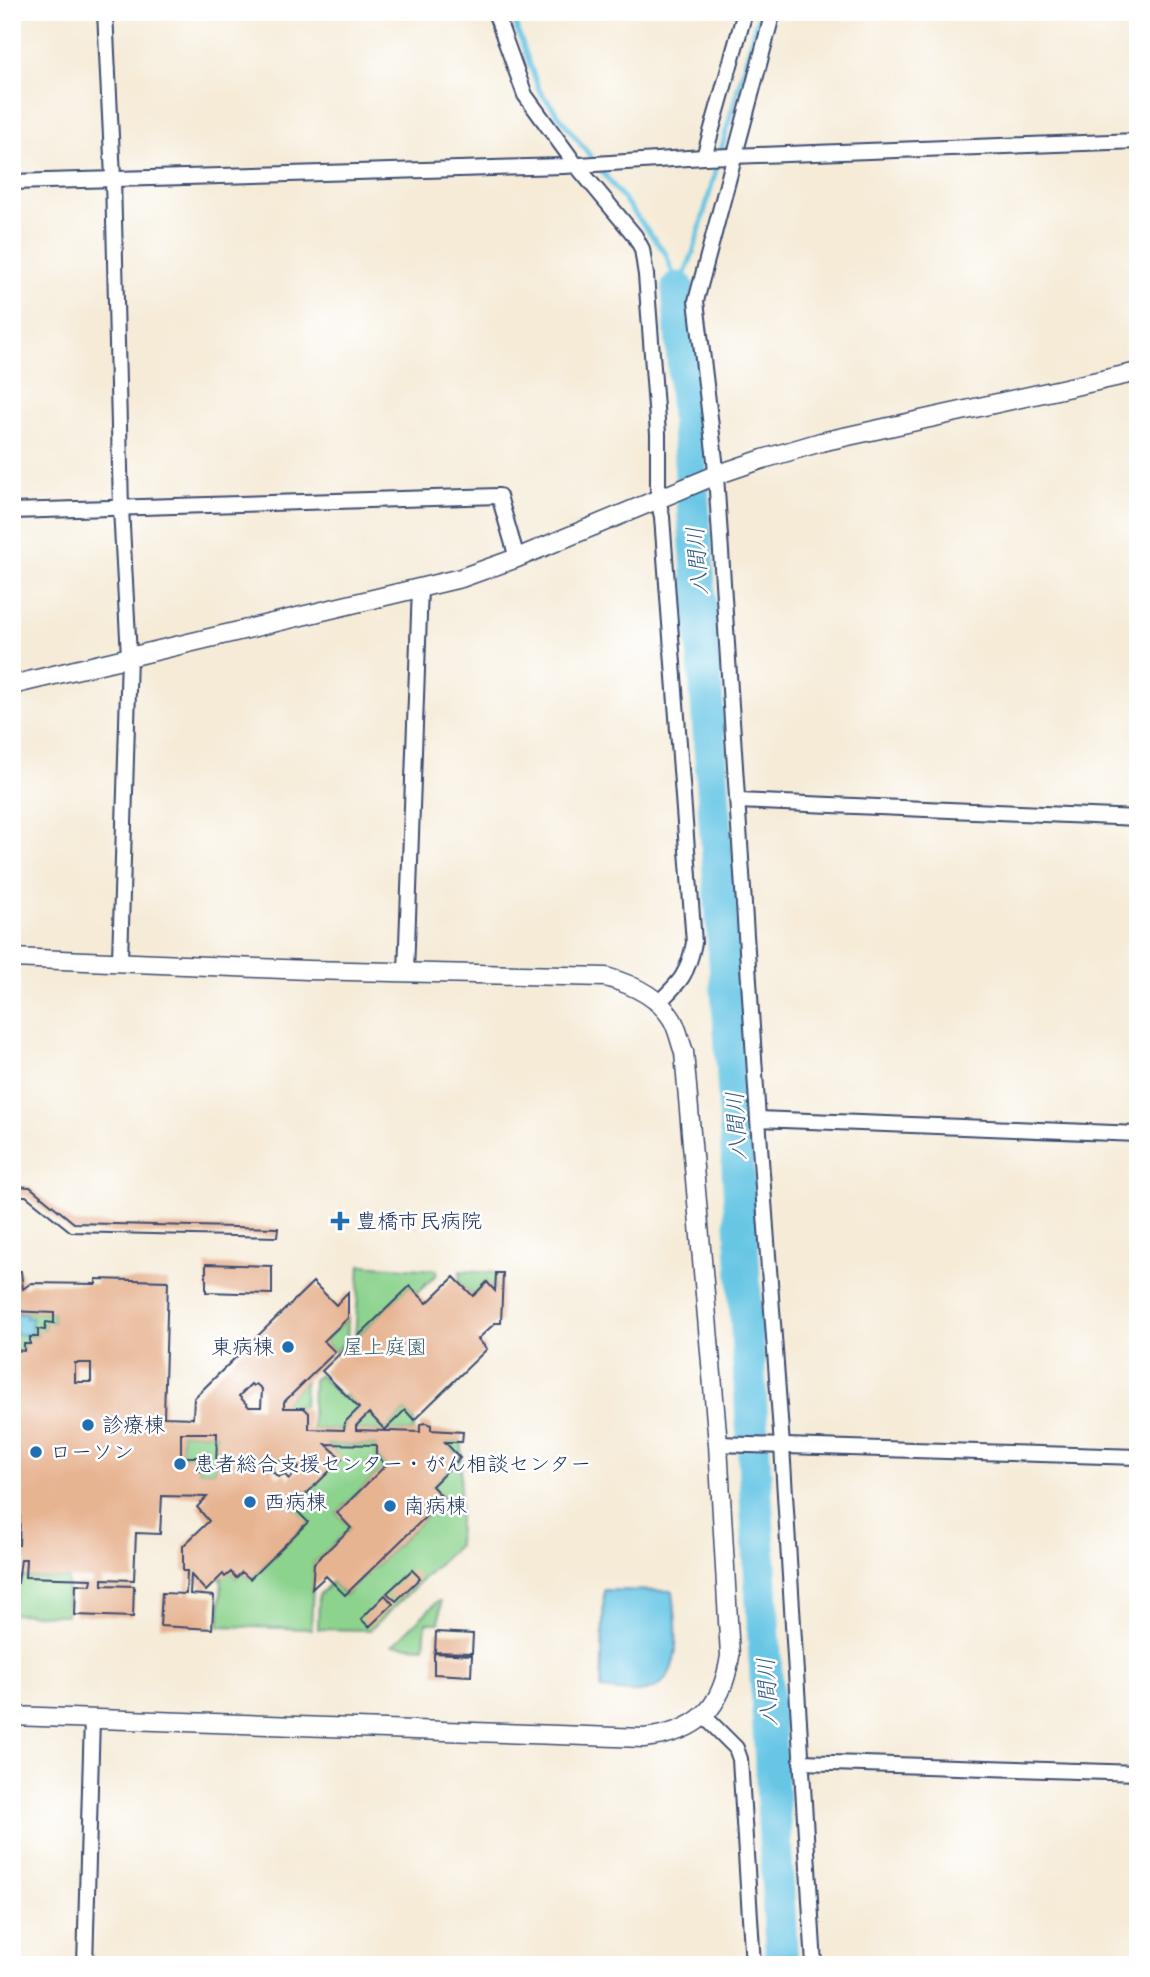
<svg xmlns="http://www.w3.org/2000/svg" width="1150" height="1977" viewBox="0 0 1150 1977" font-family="Delius,'Klee One',sans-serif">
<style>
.green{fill:#8cd38d;stroke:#548176;stroke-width:2}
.water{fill:#67c6e5;stroke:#417aa2;stroke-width:2}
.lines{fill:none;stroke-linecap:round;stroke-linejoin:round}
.stream{stroke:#67c6e5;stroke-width:5}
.river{stroke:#67c6e5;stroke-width:33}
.building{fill:#e7b492;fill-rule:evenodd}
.minor-casing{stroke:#3c4b70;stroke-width:18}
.tertiary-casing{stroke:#3c4b70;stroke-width:21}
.minor{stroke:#fff;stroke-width:14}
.tertiary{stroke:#fff;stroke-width:18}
.poi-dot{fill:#1f6fb2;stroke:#fff;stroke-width:2.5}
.labels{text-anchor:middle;stroke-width:5;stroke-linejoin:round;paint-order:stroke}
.poi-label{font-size:21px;fill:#1b2f5e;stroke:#fff;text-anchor:start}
.park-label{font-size:21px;fill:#3d606c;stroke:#fff}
.water-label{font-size:23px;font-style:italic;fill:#325c86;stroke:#fff}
</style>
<rect width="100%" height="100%" fill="#fff"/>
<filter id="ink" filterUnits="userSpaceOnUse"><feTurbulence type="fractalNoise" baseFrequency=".0143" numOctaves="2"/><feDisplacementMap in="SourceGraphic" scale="14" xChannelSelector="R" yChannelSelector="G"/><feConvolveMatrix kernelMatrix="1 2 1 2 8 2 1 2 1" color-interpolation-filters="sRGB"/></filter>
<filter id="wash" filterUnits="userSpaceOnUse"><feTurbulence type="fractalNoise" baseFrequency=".00686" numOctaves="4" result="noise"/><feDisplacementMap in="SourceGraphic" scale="28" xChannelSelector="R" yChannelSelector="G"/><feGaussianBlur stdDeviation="1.57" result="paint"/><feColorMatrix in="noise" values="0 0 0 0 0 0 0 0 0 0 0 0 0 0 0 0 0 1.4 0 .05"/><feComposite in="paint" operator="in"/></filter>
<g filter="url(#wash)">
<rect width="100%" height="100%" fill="#f5ebd7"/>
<!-- green -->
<g class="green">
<polygon points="360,1265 437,1270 437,1274 417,1293 410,1286 355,1339"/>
<polygon points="460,1271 496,1273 495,1291 486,1282 473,1296 459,1282"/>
<polygon points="12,1311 54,1313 54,1323 46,1323 45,1330 38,1330 38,1337 31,1337 30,1344 24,1344 24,1351 12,1350 12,1330 16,1330 16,1333 31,1318 25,1318 25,1314 12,1313"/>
<polygon points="348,1318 347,1340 335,1352 324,1341"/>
<polygon points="319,1375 342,1398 345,1395 359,1408 345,1422 344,1430 312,1429 313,1380"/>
<polygon points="305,1381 304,1406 284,1406 284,1402"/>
<polygon points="405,1410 414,1420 414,1432 356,1430 356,1426 369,1413 385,1429"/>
<polygon points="181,1433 217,1433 216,1471 198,1471 198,1458 181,1457"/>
<polygon points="445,1442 462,1442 458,1545 370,1630 318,1629 319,1595 332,1582 345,1595 444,1499 432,1486 460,1458"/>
<polygon points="326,1444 376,1445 376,1455 386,1465 337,1513 351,1528 314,1563 311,1629 219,1626 222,1582 219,1579 231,1572 236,1578 242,1572 250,1579 307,1523 293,1507 341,1459"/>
<polygon points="20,1577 68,1578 66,1615 12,1614 12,1583 18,1583"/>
<polygon points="438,1601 441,1601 439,1623 426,1623 424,1647 393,1645"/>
</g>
<!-- water -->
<g class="water">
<polygon points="12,1313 26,1314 26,1318 32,1318 31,1335 16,1334 16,1330 12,1330"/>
<path d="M604 1590 673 1591C676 1621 687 1683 645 1691 631 1694 615 1690 601 1689Z"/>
</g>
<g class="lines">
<!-- stream -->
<g class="stream">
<polyline points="511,12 539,90 666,254 678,288"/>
<polyline points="679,288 693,253 759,12"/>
</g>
<!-- river -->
<polyline class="river" points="678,288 732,1061 782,1965"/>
</g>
<g id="blocks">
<!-- building -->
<g class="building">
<polygon points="12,1186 30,1187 74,1223 278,1228 277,1237 71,1232 26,1196 12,1196"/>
<polygon points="206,1264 272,1266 272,1294 206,1292"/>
<path d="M12 1271H21L23 1289 31 1283 96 1284V1279L168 1281 164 1417 193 1418 194 1398 313 1282 336 1305 348 1292V1318L324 1341 335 1352 284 1402V1408H304L309 1413V1429L344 1430 345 1422 359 1408 322 1371 410 1286 427 1303 454 1277 473 1296 487 1282 495 1291 496 1273H503L501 1323H495L478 1339 487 1349 414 1420 405 1410 385 1430 369 1413 356 1426V1430L420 1432V1424L426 1423 431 1425V1430L463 1432 462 1442H445L460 1458 432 1486 444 1499 345 1595 326 1576 312 1589 314 1563 351 1528 337 1513 386 1465 376 1455V1445L326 1444 342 1459 293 1507 308 1522 250 1579 242 1572 236 1578 231 1572 225 1577 223 1574 206 1591 191 1575 190 1594 214 1596 212 1629 160 1626 162 1593 186 1594 187 1571H183V1546L209 1521 197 1507 207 1497 162 1496 160 1534 136 1533 134 1580 102 1579V1585L134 1586 133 1617 75 1615 76 1584 91 1585 92 1579 25 1577 26 1559H21L18 1583H12V1545H19L20 1511H12V1350L24 1351V1344H30V1337H38V1329L45 1330 46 1322 54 1323V1313L12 1311ZM75 1363H91V1382H75ZM251 1384 253 1386 256 1384 262 1389 261 1407H249L239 1396ZM181 1433H217L216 1471H198V1457H181ZM273 1461H293L299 1468 289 1479 284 1474 278 1477 273 1472Z"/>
<polygon points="412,1570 420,1578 396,1601 387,1593"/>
<polygon points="385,1595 393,1604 369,1627 361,1619"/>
<polygon points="436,1632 473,1634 472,1653 435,1652"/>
<polygon points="434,1653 472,1655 471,1676 434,1674"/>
</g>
</g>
</g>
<g filter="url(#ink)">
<use href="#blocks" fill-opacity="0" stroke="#3c4b70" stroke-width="2"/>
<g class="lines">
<!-- minor casing -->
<g class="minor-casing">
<g id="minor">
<polyline points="105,12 113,178 121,508 129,656 120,960"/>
<path d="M495 12 525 95 576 165 635 236 642 249 646 275 658 434V499L662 517 694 943C687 976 681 981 657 1004"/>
<polyline points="773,12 696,301 715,460 758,1119 782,1446 814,1965"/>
<polyline points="704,157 745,12"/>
<polyline points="12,182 564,166 704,157 1138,141"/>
<polyline points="12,511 499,496 517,558"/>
<polyline points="738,801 1138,818"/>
<polyline points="406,972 420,587"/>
<polyline points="758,1119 1138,1134"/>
<polyline points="718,1444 1138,1457"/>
<polyline points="704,1716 736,1748 740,1759 753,1965"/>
<polyline points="801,1762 1138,1773"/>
<polyline points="85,1965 92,1718"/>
</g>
</g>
<!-- tertiary casing -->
<g class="tertiary-casing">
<g id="tertiary">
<polyline points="12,685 461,578 517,558 716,475 763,459 821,442 1138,372"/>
<path d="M12 958 308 970 606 977C631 984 658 996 672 1019 678 1029 680 1042 684 1052L718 1444 730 1656C722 1709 698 1732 644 1738L12 1716"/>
</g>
</g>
<!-- minor -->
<use href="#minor" class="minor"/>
<!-- tertiary -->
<use href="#tertiary" class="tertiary"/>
</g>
</g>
<!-- markers -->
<g class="poi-dot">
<path d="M336.5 1210.5h7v7h7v7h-7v7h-7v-7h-7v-7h7z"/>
<circle cx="288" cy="1347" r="7"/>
<circle cx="88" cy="1425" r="7"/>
<circle cx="36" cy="1452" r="7"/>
<circle cx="180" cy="1464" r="7"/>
<circle cx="250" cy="1502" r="7"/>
<circle cx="390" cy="1506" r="7"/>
</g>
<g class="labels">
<!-- poi labels -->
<g class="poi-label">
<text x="356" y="1228">豊橋市民病院</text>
<text x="274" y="1354" text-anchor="end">東病棟</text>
<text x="102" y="1432">診療棟</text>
<text x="50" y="1459">ローソン</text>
<text x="194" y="1471">患者総合支援センター・がん相談センター</text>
<text x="264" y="1509">西病棟</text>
<text x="404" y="1513">南病棟</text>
</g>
<!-- park labels -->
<g class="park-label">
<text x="385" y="1354">屋上庭園</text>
</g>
<!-- water labels -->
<g class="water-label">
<text transform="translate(697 561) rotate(-94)" y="8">八間川</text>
<text transform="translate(736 1126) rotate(-93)" y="8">八間川</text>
<text transform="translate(767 1692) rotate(-93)" y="8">八間川</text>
</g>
</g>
<!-- margin -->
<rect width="1150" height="1977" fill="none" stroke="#fff" stroke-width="42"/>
</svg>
